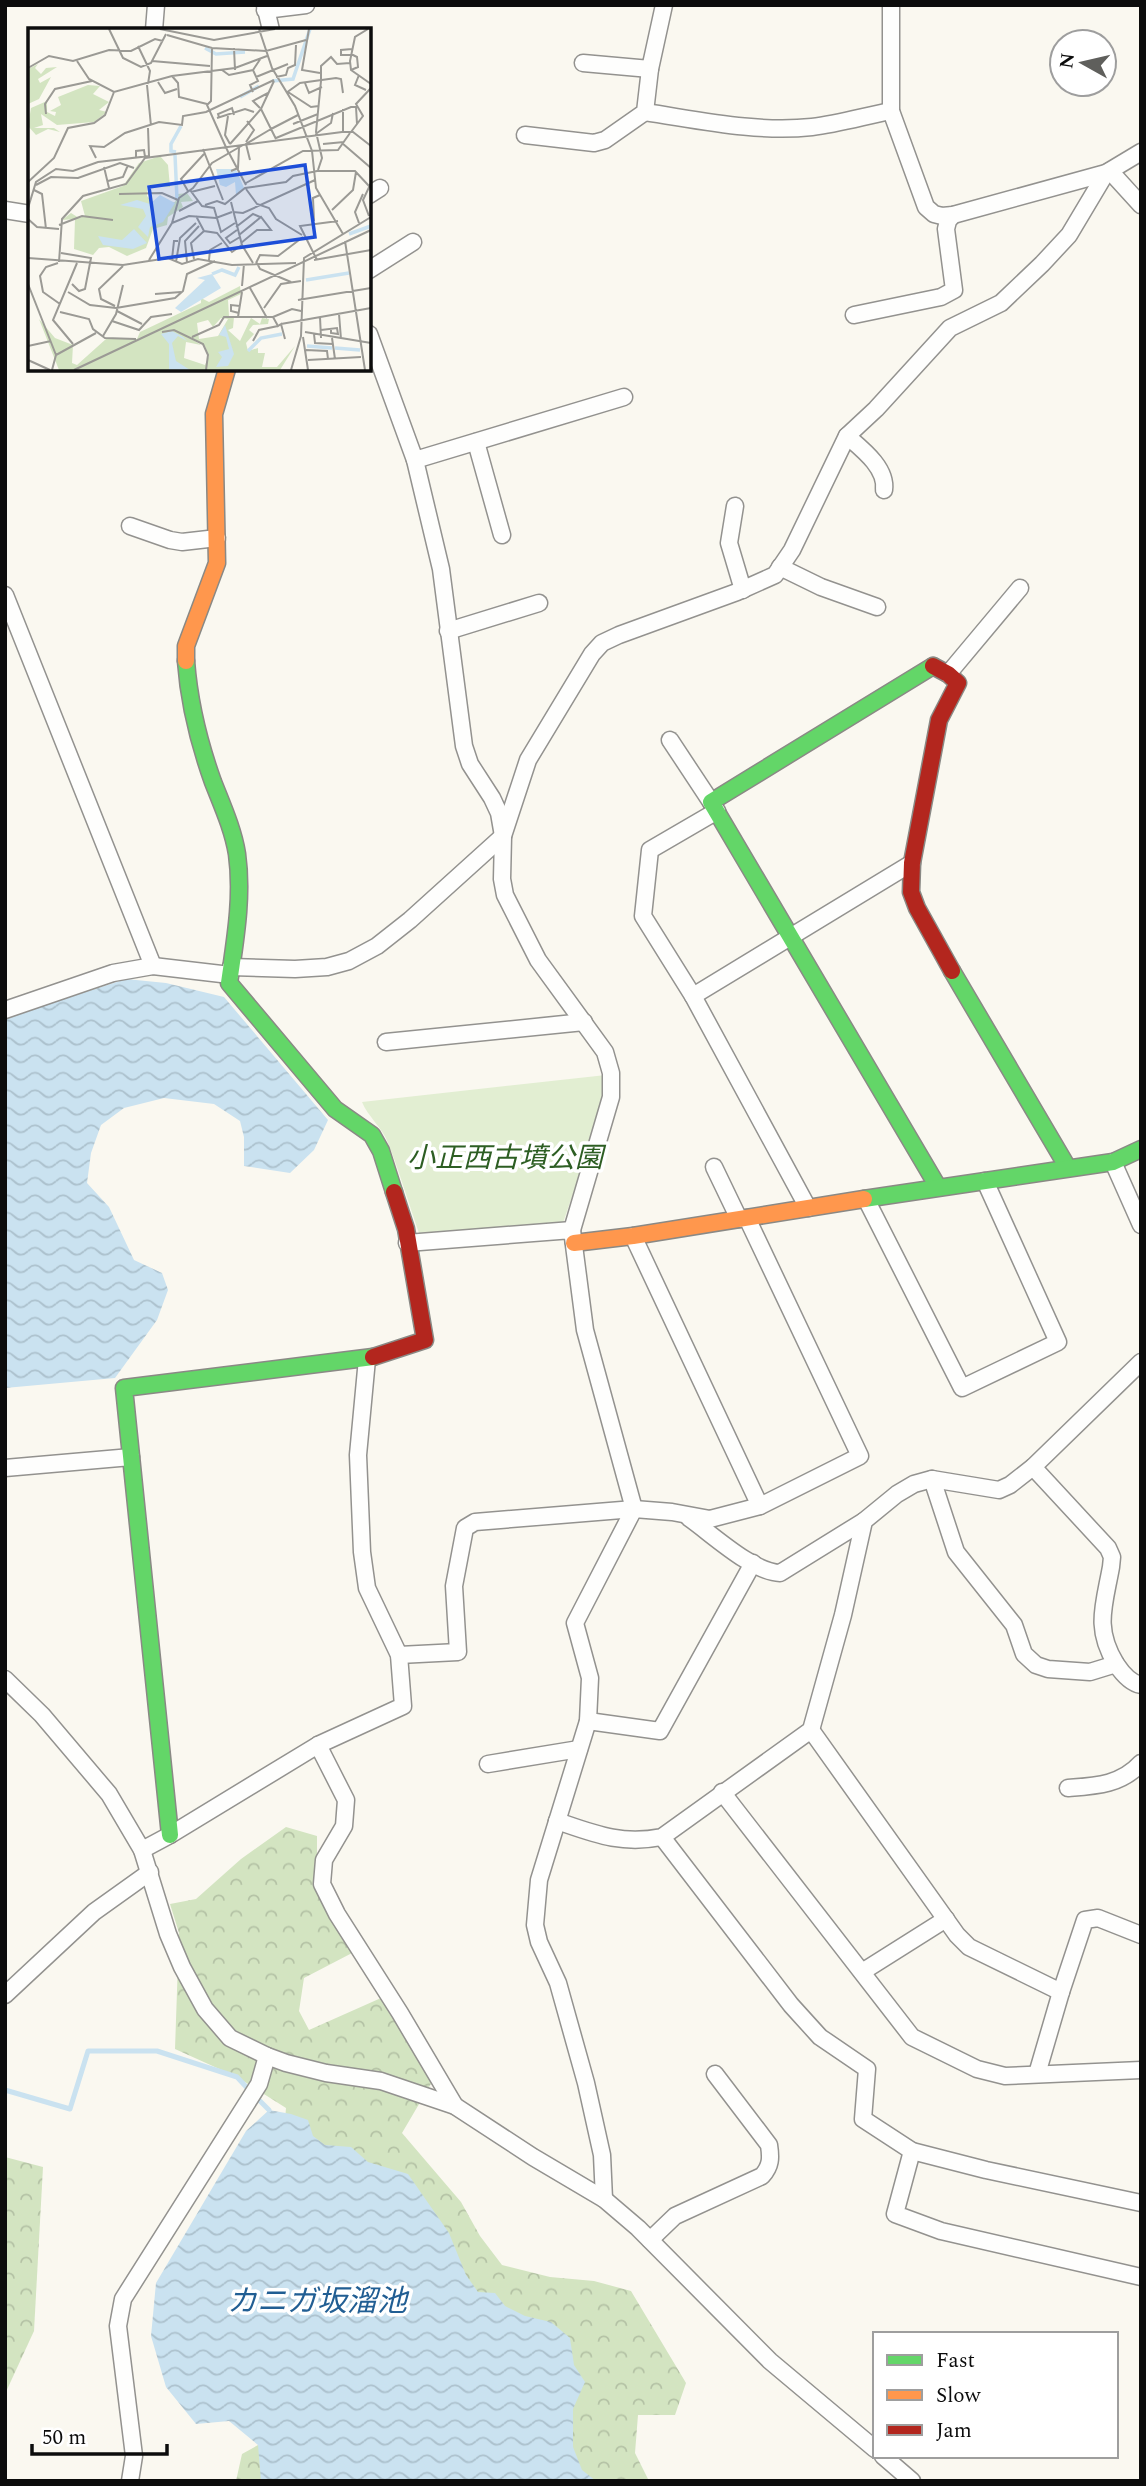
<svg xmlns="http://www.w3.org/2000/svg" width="1146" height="2486" viewBox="0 0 1146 2486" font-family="Spectral,'Noto Sans JP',serif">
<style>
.forest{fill:url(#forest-crowns)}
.park{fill:#e2eed2}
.water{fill:url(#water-waves)}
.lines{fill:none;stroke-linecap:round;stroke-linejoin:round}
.stream{stroke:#cae2f0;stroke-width:5}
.street-casing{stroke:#93928f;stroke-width:19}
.fast-casing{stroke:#8a8985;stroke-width:19}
.slow-casing{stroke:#8a8985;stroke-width:19}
.jam-casing{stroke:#8a8985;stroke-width:19}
.street{stroke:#fefefd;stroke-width:16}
.fast{stroke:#63d668;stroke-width:16}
.slow{stroke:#ff974d;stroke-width:16}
.jam{stroke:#b3261e;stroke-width:16}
.labels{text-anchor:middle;stroke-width:7;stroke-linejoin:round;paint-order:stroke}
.park-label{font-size:28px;font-style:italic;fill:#2d5e23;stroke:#fff}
.water-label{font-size:30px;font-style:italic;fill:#215e93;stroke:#fff}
.inset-river{fill:none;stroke:#cae2f0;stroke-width:3.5}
.inset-road{fill:none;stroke:#9b9a95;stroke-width:2}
.view{fill:#1d4ed8;fill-opacity:0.15;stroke:#1d4ed8;stroke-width:3.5}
.inset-edge{fill:none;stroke:#0c0c0c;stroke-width:3.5}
</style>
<defs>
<pattern id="forest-crowns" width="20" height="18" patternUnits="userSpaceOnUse" patternTransform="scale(1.75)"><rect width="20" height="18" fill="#d3e4c1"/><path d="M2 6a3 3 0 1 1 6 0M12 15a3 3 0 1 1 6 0" fill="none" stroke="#b4c2a5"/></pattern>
<pattern id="water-waves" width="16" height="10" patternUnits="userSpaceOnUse" patternTransform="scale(1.75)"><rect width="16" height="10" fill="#cae2f0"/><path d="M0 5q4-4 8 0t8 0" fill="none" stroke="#acc1cd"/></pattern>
</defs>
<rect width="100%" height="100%" fill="#faf8f0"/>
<!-- forest -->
<g class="forest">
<polygon points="286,1827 317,1836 317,1856 354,1952 304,1978 299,2011 309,2030 381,1998 393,2011 432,2082 402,2133 461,2202 480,2236 502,2265 550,2277 594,2281 631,2291 686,2383 675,2415 638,2415 635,2453 649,2481 236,2481 242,2454 258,2445 286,2108 237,2077 175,2049 179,1933 170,1904 196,1899 241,1859"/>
<polygon points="5,2157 43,2167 34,2331 5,2394"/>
</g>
<!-- park -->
<path class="park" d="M606 1075V1096L563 1223 420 1236C409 1205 400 1173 388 1143 382 1127 368 1117 362 1102Z"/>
<!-- water -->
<g class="water">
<polygon points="126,979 166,983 224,997 328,1120 314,1150 290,1173 244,1166 244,1137 240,1121 214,1104 164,1098 124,1108 101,1125 91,1153 87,1183 109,1207 134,1260 162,1273 168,1290 157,1320 115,1378 5,1388 5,1018"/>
<polygon points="269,2110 291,2114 308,2120 313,2136 325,2145 351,2147 368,2162 408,2174 449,2233 466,2275 478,2292 495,2293 505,2306 525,2316 551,2322 570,2338 574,2365 585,2382 573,2409 573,2447 582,2470 596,2481 261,2481 258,2445 229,2421 196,2424 166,2387 151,2336 156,2283 246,2131"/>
</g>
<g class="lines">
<!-- stream -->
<g class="stream">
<polyline points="5,2090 70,2109 88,2051 157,2051 237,2077 250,2091"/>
<polyline points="257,2098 269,2110"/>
</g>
<!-- street casing -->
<g class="street-casing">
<g id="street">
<polyline points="265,5 271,30"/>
<polyline points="891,5 891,111 926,207 934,214 942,216 953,215 1106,173 1141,152"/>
<polyline points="265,10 306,5"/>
<polyline points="154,30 156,5"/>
<polyline points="583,63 650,69 664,5"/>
<path d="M645 112C699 120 756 133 812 127 838 124 865 116 891 111"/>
<polyline points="525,135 594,143 605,140 645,112 650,69"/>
<polyline points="1110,171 1141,205"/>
<polyline points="369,195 380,188"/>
<polyline points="5,210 30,214"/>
<polyline points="369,270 413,242"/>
<polyline points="854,315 941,297 954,290 946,229 948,221 953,215"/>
<polyline points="369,334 415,460 441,569 464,746 470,764 492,798 499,813 503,836 502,879 505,895 538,960 605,1052 611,1073 611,1097 572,1230"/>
<path d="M847 436C862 449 887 468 884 490"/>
<polyline points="476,442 502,535"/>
<polyline points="415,460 624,397"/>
<polyline points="735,506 729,543 743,590"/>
<polyline points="130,526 170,540 182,542 217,538"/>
<polyline points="780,567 821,587 877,607"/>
<polyline points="5,595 153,966"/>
<polyline points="448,631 539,603"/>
<polyline points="948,674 1020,588"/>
<polyline points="670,740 711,802"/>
<polyline points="717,811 650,850 643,916 693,996 808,1208"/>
<polyline points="231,967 295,969 327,967 349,961 377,946 410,920 503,836 528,760 592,654 602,643 619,635 737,592 775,575 792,550 847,436 876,409 950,328 1001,303 1042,264 1069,235 1106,173"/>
<polyline points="693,996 912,863"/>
<polyline points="5,1010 113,973 153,966 230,975"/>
<polyline points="386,1042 584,1022"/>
<polyline points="1113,1162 1141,1225"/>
<polyline points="714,1167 739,1219"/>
<polyline points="866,1199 962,1388 1058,1342 985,1181"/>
<polyline points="633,1236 760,1506"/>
<polyline points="407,1243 572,1230 585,1330 634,1509 575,1623 590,1678 588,1721 539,1880 535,1925 539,1942 558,1983 586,2083 602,2155 604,2199"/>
<path d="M1033 1467 1108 1548 1112 1557 1111 1567C1104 1606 1094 1628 1116 1664 1122 1673 1130 1683 1141 1685"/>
<polyline points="5,1468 131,1457"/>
<polyline points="932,1479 956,1552 1014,1625 1024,1654 1036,1665 1048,1669 1090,1672 1116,1664"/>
<path d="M689 1518C712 1534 752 1572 780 1573L864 1521"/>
<polyline points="399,1655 458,1652 454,1586 465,1528 475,1522 634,1509 672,1512 710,1519 760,1506 860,1456 747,1218"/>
<polyline points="5,1679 42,1715 109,1794 142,1850 168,1934 182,1967 205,2009 230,2038 267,2056 286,2063 326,2073 381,2081 455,2106 533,2157 604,2199 638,2228 770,2361 875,2449"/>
<polyline points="588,1721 660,1731 753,1563"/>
<polyline points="811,1730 957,1935 969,1947 1061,1992 1085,1920 1098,1918 1141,1935"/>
<polyline points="318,1745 346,1800 344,1826 324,1860 322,1884 337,1914 400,2013 455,2106"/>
<polyline points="488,1764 579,1749"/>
<path d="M1068 1788C1096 1786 1121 1785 1141 1763"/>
<polyline points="722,1792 912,2037 977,2069 1005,2076 1141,2070"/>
<path d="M557 1821C595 1834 621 1845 662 1837L811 1730 843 1615 864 1521 897 1494 914 1484 932 1479 999 1490 1010 1485 1033 1467 1141 1362"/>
<polyline points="662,1837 791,2005 820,2037 867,2069 863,2119 912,2151 986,2170 1141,2203"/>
<polyline points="142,1850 170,1835 318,1745 403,1706 399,1655 367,1588 362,1552 358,1455 367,1359"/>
<polyline points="862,1972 946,1919"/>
<polyline points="5,1995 94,1912 150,1872"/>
<polyline points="1037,2074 1061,1992"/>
<polyline points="912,2151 895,2214 941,2231 1141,2277"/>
<path d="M650 2240 675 2216 762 2176C771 2166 771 2158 769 2145L715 2074"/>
<polyline points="883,2456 912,2481"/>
<polyline points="130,2481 134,2456 118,2326 123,2299 259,2084 267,2056"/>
</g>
</g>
<!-- fast casing -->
<g class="fast-casing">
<g id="fast">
<path d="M186 661C189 702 199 743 213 782 222 805 233 829 237 854 243 897 235 941 229 983L335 1109 372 1135 381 1151 394 1192"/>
<polyline points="933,666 711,802 938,1187"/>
<polyline points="952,971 1068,1168"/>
<polyline points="864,1199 1113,1162 1141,1149"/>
<polyline points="170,1835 124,1388 373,1357"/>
</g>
</g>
<!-- slow casing -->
<g class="slow-casing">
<g id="slow">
<polyline points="186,661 186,646 217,563 214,414 227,369"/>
<polyline points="574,1243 633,1236 864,1199"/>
</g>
</g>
<!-- jam casing -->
<g class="jam-casing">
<g id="jam">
<polyline points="933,666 948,674 958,683 939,720 912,863 911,892 917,908 952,971"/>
<polyline points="373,1357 425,1340 406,1229 394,1192"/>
</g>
</g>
<!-- street -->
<use href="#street" class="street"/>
<!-- fast -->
<use href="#fast" class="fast"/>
<!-- slow -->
<use href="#slow" class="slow"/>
<!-- jam -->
<use href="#jam" class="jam"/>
</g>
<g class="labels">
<!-- park labels -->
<g class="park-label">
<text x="505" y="1167">小正西古墳公園</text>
</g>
<!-- water labels -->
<g class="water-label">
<text x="317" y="2311">カニガ坂溜池</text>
</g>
</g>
<!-- overview -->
<g transform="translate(28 28)">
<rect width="343" height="343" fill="#faf8f0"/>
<path d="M10 36 7 40 13 46 18 40 29 39 10 51 12 55 23 49 11 71 0 76V41ZM60 57 72 58 65 66 81 74 71 82 79 84 66 94 29 97 13 86 15 97 6 100H26L32 104 20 101 8 107 0 98 3 80 19 73V84L27 88 28 84 22 83 33 77 30 69ZM132 128 140 137 142 159 119 157V168L126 175 147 174 150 166 159 165 165 173 153 174 155 179 140 189 139 197 125 201 118 220 99 228 81 219 71 220 65 227 46 221 47 191 34 192 43 185 51 190 57 188 53 173 95 158 111 135ZM212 258 213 266 200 272 201 288 206 289 205 300 200 302 212 313 223 290 232 296 234 290 241 291 240 296 225 297 221 302 226 306 218 315 220 323 230 320V325H237L234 339H249L267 318 252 342H31L11 291 27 310 45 317 44 335 49 337 78 311H109L112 304 173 275V270L181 274ZM193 290 200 291 190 308 171 311 169 295 180 292 185 299ZM162 310 177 318 181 328 177 337 156 330 158 314 173 317Z" fill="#d3e4c1" fill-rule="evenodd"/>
<path d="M188 141H208L216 160 208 167 207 154 198 159 192 157ZM132 167 147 175 135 194 122 199 120 209 110 199 118 188 115 181 92 177 109 172 122 176ZM106 201 119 215 105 221 75 217 70 208 94 212ZM184 246 193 260 153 284 147 280 177 252 169 250ZM197 297 206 326 200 338 188 339 194 329 190 324 201 321 198 309 191 307ZM144 303 155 309 159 313 150 308 144 315 148 333 162 342H141V316L133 306Z" fill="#cae2f0"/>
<path class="inset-river" d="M177 20 188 26 217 24M244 53 265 51 282 1M212 69 231 58M148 124 143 123V116L153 98M147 127 149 171M321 206 343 198M184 246 194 242 207 247 211 239M278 252 321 245M279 318 304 320M307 320 332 322M220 323 233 310 254 306"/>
<path class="inset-road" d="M81 1 95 30 113 39 123 35 138 6M132 1 186 12 247 1M231 1 244 40 267 78 284 123 288 160 315 206M281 1 274 42 292 45M340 1 327 9 322 33 323 42 343 56M139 7 184 20 238 23 278 12M110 18 122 43 120 56M184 20 183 73 179 77 201 126M206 20 207 42M323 26 329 29 330 39 323 42M323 27H313V22L324 21M49 33 61 51 86 64 144 48 207 40 239 28M124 33 182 38M0 40 21 28 45 33 81 22 103 23 127 11 135 13M194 42 201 47 225 42 233 30M331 47 327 57 338 62M144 48 150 55 151 69 179 76M228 49 260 36M248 49 258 47 260 40 267 37 268 17M293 53V38L303 29 309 36 322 35M130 54 137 65 149 61M277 55 281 65 294 59M119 57 123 98M225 64 222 57 230 53 225 42M260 64 283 79 291 78M258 65 272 55 308 50 313 51 315 65M232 80 225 73 240 65M233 81 248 111M315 81V105M18 86 17 76 27 61 64 53M200 88 197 107 202 116M191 89 190 86 204 80 206 87M189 90 217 81 226 84M265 96 290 86M243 101 270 87M323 104 335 88 328 76 343 60M289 105 303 95 305 85M248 110 323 79H328L329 96M218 114 226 102 219 93M314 115 343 140M202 116 233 81 246 53M295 116 316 114M175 121 195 172M201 125 218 157M68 130 62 118 76 119 97 105 131 94 154 97 155 88 178 84 246 52M108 130V123L116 122 117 129M222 132 218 116 243 101M76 139 81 160M290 142 294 130 288 104 293 53M203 143 210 140 211 120M80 153 95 149 100 137M0 154 26 130 40 100 66 95 77 87 86 64M218 155 275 123 310 122 322 105M8 157 23 149 50 150 92 135 106 140M218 161 229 176 241 180 248 191 274 207M6 162 14 166 18 201M162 162 174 178 186 180 193 204 207 195M160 163 153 151 176 126M163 164 187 158M91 166 134 165 150 172M203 174 214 217 225 235M177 177 189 173 197 176 217 160 258 154 265 148 289 143H327L341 158M0 180 8 154 28 141 45 143 70 134 121 128 120 100M304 182 325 162 328 144M151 183 170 173M205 184 215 185 287 152M168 188 176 203 189 205 204 224 214 217M341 188 335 172 343 155M0 191 9 199 31 201M286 193 285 170 292 167M144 195 161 188 188 190 204 184M331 195 327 184 335 166M31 197 54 188 85 192M208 199 225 186 232 189M209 202 198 210 202 215 212 209M211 207 233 189 243 202H229L213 215M317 213 337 342M33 225 63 230 57 261 51 263 44 256M0 230 95 237 140 230 154 236 170 231 204 237 268 235M144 231 146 213H150M166 231 163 215 176 203M121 232 144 195 151 170 165 160 184 135 215 117M181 232 182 222 194 215M286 232 343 222M289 232 272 198 310 193M31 234 34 191 55 168 98 156 117 130 314 104H325L343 118M148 234 152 210 168 195M159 234 157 213 171 198M30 235 18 239 12 248 15 264 32 276M228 235 232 227 250 228 275 209M229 235 232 241 263 254M0 256 28 327M214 258 216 236M222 260 239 290M40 264 62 277 88 280M127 266 153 264M270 272 343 260M87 278 73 271 71 261 95 238M88 280 147 270 155 263 159 246 187 233M236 280 253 256 273 253M89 283 114 296M32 284 61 291 65 301 77 310 108 311M211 285 203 283V277L212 278M311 286 313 311M210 289 214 264M245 289 264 281 273 283M292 289 293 310M84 293 111 302 123 289 144 286M253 296 343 280M293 302 309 300 310 306 303 305V301M134 304 146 302 175 316 180 327 178 342M277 304 343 315M286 306 287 315 305 316M75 308 88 286 95 257M164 309 191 297 196 289H245L250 298 253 296 257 311M275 309 280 342M304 310 307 331M225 313 231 302 250 298M45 316 25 292 49 235M0 318 23 313M278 322 299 323 300 331M0 332 22 342M280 332 333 329M24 342 28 327 68 305M46 342 343 202M263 342 273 308 276 230 343 189"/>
<path class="view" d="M277 137 287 209 131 231 121 159Z"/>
<rect width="343" height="343" class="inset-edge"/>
</g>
<!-- border -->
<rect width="1146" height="2486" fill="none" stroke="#0c0c0c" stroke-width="14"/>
<!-- legend -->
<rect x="873" y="2332" width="245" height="126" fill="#ffffff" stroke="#9e9e9e" stroke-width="2"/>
<rect x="887" y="2355" width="35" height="10" fill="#63d668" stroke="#9e9e9e" stroke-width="2"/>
<text x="936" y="2367" font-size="21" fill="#0c0c0c">Fast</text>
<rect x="887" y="2390" width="35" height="10" fill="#ff974d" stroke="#9e9e9e" stroke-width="2"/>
<text x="936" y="2402" font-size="21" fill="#0c0c0c">Slow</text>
<rect x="887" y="2425" width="35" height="10" fill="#b3261e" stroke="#9e9e9e" stroke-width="2"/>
<text x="936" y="2437" font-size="21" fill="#0c0c0c">Jam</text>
<!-- north arrow -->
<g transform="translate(1083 63) rotate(278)"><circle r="33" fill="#ffffff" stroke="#9e9e9e" stroke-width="2"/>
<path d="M0-5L12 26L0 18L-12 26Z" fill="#5f5f5c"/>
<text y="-10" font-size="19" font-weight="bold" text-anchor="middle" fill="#0c0c0c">N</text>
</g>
<!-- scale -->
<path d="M32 2444v10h135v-10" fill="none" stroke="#0c0c0c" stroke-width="3.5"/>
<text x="42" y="2444" font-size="21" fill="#0c0c0c" stroke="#ffffff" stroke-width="5" paint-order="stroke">50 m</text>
</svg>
